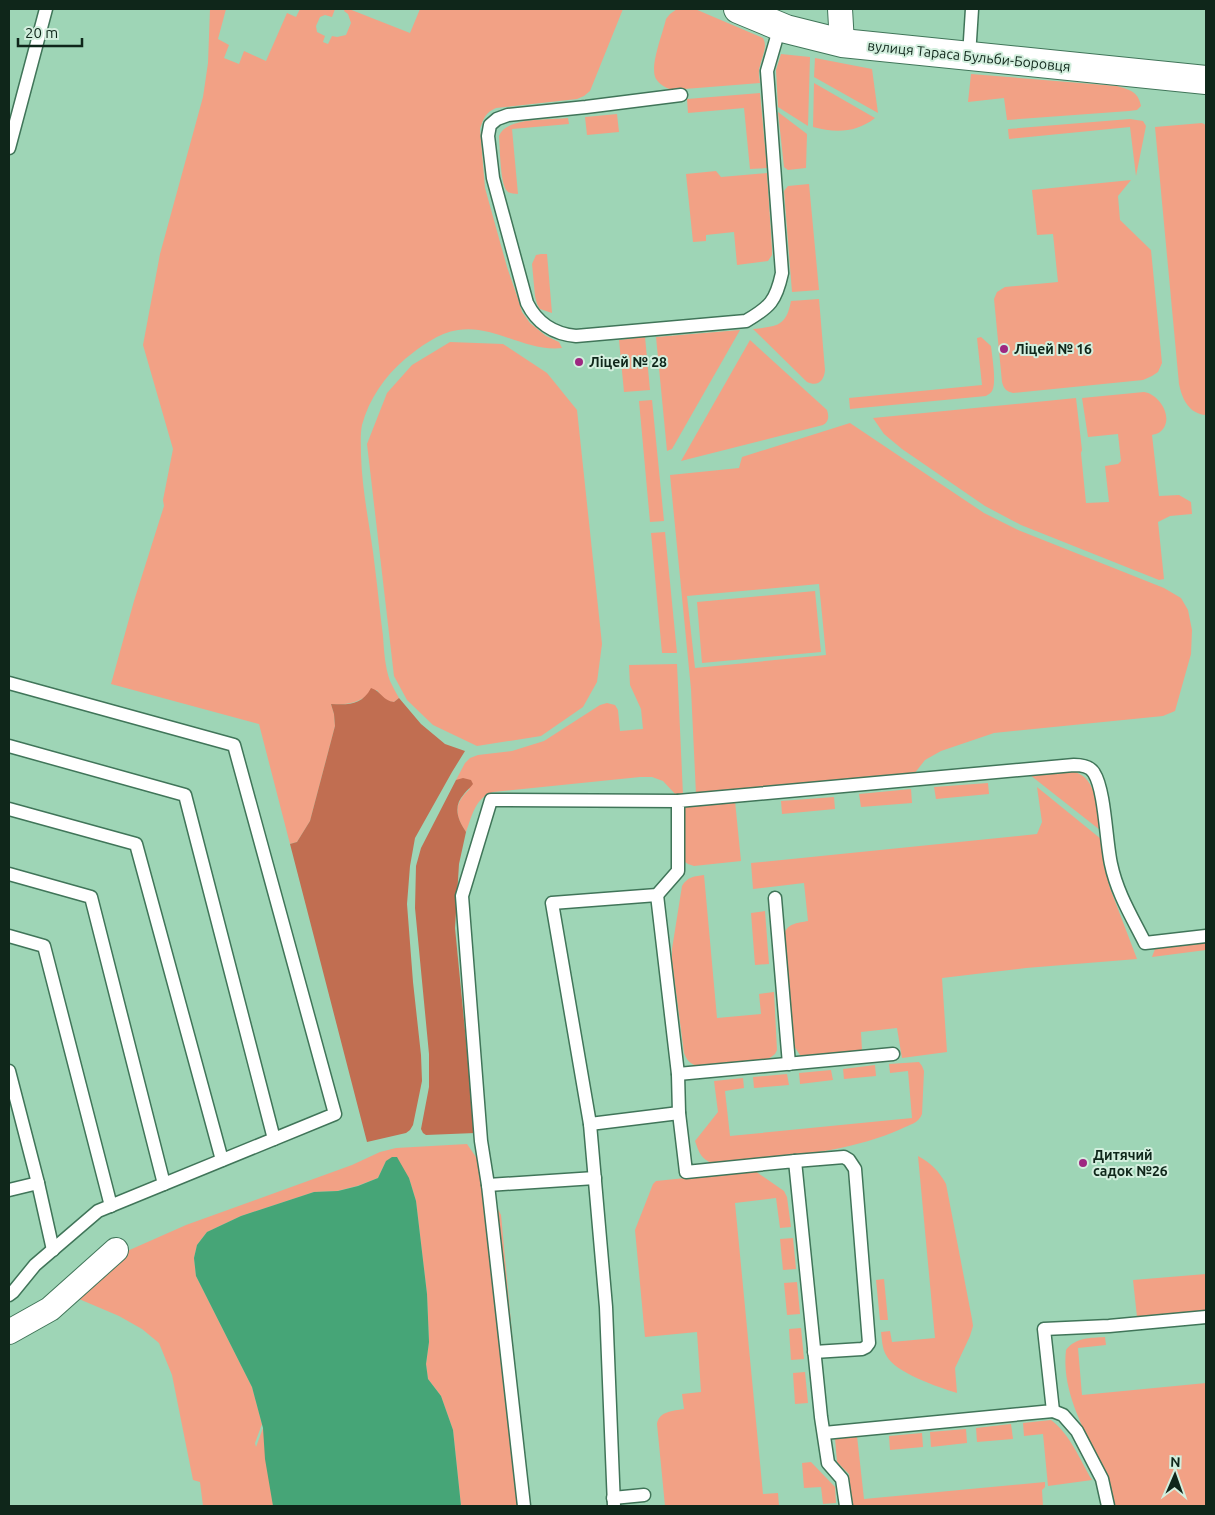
<svg xmlns="http://www.w3.org/2000/svg" width="1215" height="1515" viewBox="0 0 1215 1515" font-family="Ubuntu,sans-serif">
<style>
.green{fill:#f2a185;fill-rule:evenodd}
.forest{fill:#c16e51}
.water{fill:#46a577}
.lines{fill:none;stroke-linecap:round;stroke-linejoin:round}
.service-casing{stroke:#407559;stroke-width:15}
.minor-casing{stroke:#407559;stroke-width:26}
.tertiary-casing{stroke:#407559;stroke-width:30}
.service{stroke:#fff;stroke-width:12}
.minor{stroke:#fff;stroke-width:24}
.tertiary{stroke:#fff;stroke-width:28}
.poi-dot{fill:#9e2781;stroke:#d3efde;stroke-width:2}
.labels{text-anchor:middle;stroke-width:4;stroke-linejoin:round;paint-order:stroke}
.street-label{font-size:14px;fill:#0f261a;stroke:#d3efde}
.poi-label{font-size:14px;font-weight:bold;fill:#0f261a;stroke:#d3efde;text-anchor:start}
</style>
<rect width="100%" height="100%" fill="#9ed5b6"/>
<!-- green -->
<g class="green">
<path d="M210 9H226L218 39 229 45 224 58 239 64 244 51 266 61 287 13 296 17 300 9H335L332 17 325 15 320 17 316 26 317 32 325 36 323 42 328 44 332 36 337 37 346 35 351 23 348 14 344 11 345 9H349L410 33 420 9H623L590 91 584 96 577 99 496 108C486 112 483 119 480 129L485 188 507 267 518 299 522 312 530 323 546 336 559 342 562 348C526 352 493 324 458 330 438 333 420 347 405 359 385 376 369 399 362 425 360 435 361 445 361 455 362 493 371 531 375 568 378 591 380 614 383 636 384 651 385 667 390 681 393 687 396 693 399 698L394 702C385 702 382 697 377 690 359 700 354 706 331 704L334 714 335 726 310 821 297 842 290 844 259 724 111 684 134 601 164 506 163 500 173 449 143 345 160 254 203 97 208 63Z"/>
<path d="M677 9H695L763 38C768 47 762 56 760 66 758 71 759 77 760 83L672 90C666 88 660 85 656 79 649 67 663 33 666 19L670 14Z"/>
<polygon points="781,54 810,57 808,126 778,107 776,70"/>
<polygon points="815,58 872,69 878,113 814,77"/>
<path d="M971 74 1117 86C1130 90 1138 91 1141 106L1137 110 1129 111 1007 120 1004 98 968 102Z"/>
<path d="M814 83 875 118C856 133 835 133 813 127Z"/>
<polygon points="760,93 767,168 750,169 744,108 688,113 687,99"/>
<polygon points="778,112 807,134 806,168 788,170 784,167"/>
<polygon points="617,114 619,132 587,135 585,117"/>
<path d="M568 118 569 124 512 129 518 194C514 194 510 194 507 191 500 184 500 147 499 136 506 117 550 120 568 118Z"/>
<polygon points="1130,119 1143,121 1146,126 1136,176 1130,127 1009,139 1008,129"/>
<path d="M1202 123 1206 125V415C1189 414 1182 399 1179 384L1155 127Z"/>
<polygon points="716,171 721,177 767,173 772,249 772,255 768,261 737,265 734,232 706,235 706,241 693,242 686,174"/>
<path d="M1131 180 1118 196 1120 220 1151 250 1162 363 1158 372 1152 376 1143 380 1013 393C1006 391 1004 389 1002 382L994 299 997 292 1005 287 1058 282 1053 234 1037 235 1032 190Z"/>
<polygon points="809,184 819,290 792,292 784,191 788,186"/>
<polygon points="541,254 547,254 552,313 540,309 537,304 535,296 532,264 536,255"/>
<path d="M819 299 825 370C824 381 818 387 807 382L753 329C777 326 786 327 791 301Z"/>
<polygon points="740,330 672,449 667,451 656,337"/>
<polygon points="645,337 650,390 624,392 619,340"/>
<path d="M981 337 991 346C992 356 997 384 992 391 990 394 989 394 986 396L850 409 849 398 982 385 977 338Z"/>
<path d="M750 340 827 410C829 417 829 421 823 425L681 461Z"/>
<polygon points="450,342 503,344 547,373 577,410 602,644 597,682 583,707 541,736 477,746 433,725 407,700 394,676 367,444 387,393 412,365"/>
<path d="M1144 392C1159 394 1173 416 1163 429 1160 433 1156 434 1152 435L1159 496 1179 495 1191 502 1192 514 1170 516 1158 522 1164 579 1159 580 1021 525 985 506 902 449 884 434 873 418 1076 398 1082 450 1081 453 1086 503 1109 502 1105 466 1118 464 1121 461 1118 434 1088 437 1082 398Z"/>
<polygon points="652,400 664,521 650,522 639,401"/>
<path d="M850 423 984 513 1018 530 1164 588 1181 598 1188 610 1192 630 1191 654 1175 711 1163 716 994 733 941 751 925 760 914 774 696 794 691 689 670 475 739 468 742 457ZM819 584 826 655 695 668 687 596Z"/>
<polygon points="665,532 677,653 662,653 651,533"/>
<polygon points="815,591 821,652 702,663 697,602"/>
<path d="M677 664 683 795 677 796 663 781 652 777H640L493 792C475 798 472 816 466 832 454 815 454 803 470 789L456 780 465 763 470 758 478 755 512 751 544 741 600 705 607 703 615 705 618 710 620 731 643 729 641 709 630 685 629 665Z"/>
<path d="M1068 771C1097 772 1097 808 1100 830L1030 775Z"/>
<polygon points="988,783 989,794 936,799 934,787"/>
<path d="M1037 787 1101 839 1104 866 1110 888 1137 959 1026 968 942 978 947 1052 902 1058 897 1028 861 1032 862 1050 860 1052 805 1057 800 1055 794 1046 784 934C788 923 798 923 808 921L804 883 753 889 751 863 1037 834 1042 822Z"/>
<polygon points="911,789 912,803 861,807 859,794"/>
<polygon points="834,797 835,809 782,814 781,801"/>
<polygon points="735,801 741,861 694,866 688,864 685,862 681,816 683,810 688,806"/>
<path d="M704 875 717 1018 761 1014 759 994 774 992 777 1050 775 1054 767 1060 702 1067C692 1065 688 1063 684 1053L672 961V949L682 886C687 877 695 876 704 875Z"/>
<polygon points="765,911 769,964 755,965 751,913"/>
<polygon points="1206,943 1206,950 1152,957 1155,949"/>
<path d="M919 1062 922 1066 924 1071 922 1114C919 1123 909 1125 901 1129 842 1155 776 1157 713 1163 701 1160 699 1152 695 1141L718 1112 714 1081 743 1078 744 1088 725 1091 730 1136 912 1118 908 1071 890 1073 889 1064Z"/>
<polygon points="875,1065 876,1076 844,1079 843,1069"/>
<polygon points="831,1070 833,1080 800,1084 799,1073"/>
<polygon points="787,1074 789,1085 754,1088 753,1077"/>
<polygon points="467,1144 478,1160 480,1176 501,1215 528,1506 461,1506 453,1430 441,1396 428,1379 426,1364 429,1342 427,1294 416,1201 409,1178 386,1161 378,1178 357,1186 337,1191 314,1192 241,1216 207,1232 197,1245 194,1258 196,1276 252,1387 262,1424 255,1443 256,1447 263,1428 298,1506 203,1506 200,1482 193,1480 172,1375 159,1343 142,1329 119,1316 79,1299 125,1252 186,1225 352,1165 380,1152 396,1148"/>
<path d="M918 1156C931 1163 939 1171 946 1184L972 1319 973 1326 970 1336 955 1368 957 1393C938 1387 895 1373 886 1355 882 1348 882 1339 881 1332L890 1331 892 1342 935 1338Z"/>
<path d="M755 1171 784 1191 787 1197 791 1227 780 1228 776 1198 735 1203 763 1494 778 1493 779 1506H665L657 1424C659 1411 673 1411 684 1409L682 1394 701 1392 697 1332 645 1337 635 1230 653 1184 656 1181Z"/>
<polygon points="793,1238 796,1269 783,1270 780,1239"/>
<polygon points="1206,1274 1206,1312 1137,1317 1133,1280"/>
<polygon points="884,1279 888,1320 880,1320 876,1280"/>
<polygon points="797,1282 800,1314 787,1315 784,1283"/>
<polygon points="801,1328 804,1359 791,1360 789,1329"/>
<path d="M1105 1337 1106 1345 1078 1348 1082 1395 1206 1383V1506H1114C1113 1500 1112 1493 1111 1487 1107 1474 1099 1461 1093 1449 1078 1418 1062 1385 1066 1350 1076 1337 1090 1338 1105 1337Z"/>
<polygon points="805,1372 808,1403 795,1404 793,1373"/>
<path d="M1051 1420C1070 1434 1080 1460 1092 1480L1048 1486 1043 1434 1024 1436 1023 1423Z"/>
<polygon points="1011,1424 1013,1439 977,1442 976,1428"/>
<polygon points="966,1429 967,1443 931,1447 930,1432"/>
<polygon points="922,1433 923,1447 890,1450 889,1436"/>
<polygon points="857,1436 864,1499 1045,1482 1045,1487 1042,1490 1043,1506 852,1506 849,1474 837,1462 835,1438"/>
<polygon points="811,1462 835,1487 836,1503 823,1504 821,1487 804,1488 802,1463"/>
</g>
<!-- forest -->
<g class="forest">
<path d="M371 688C381 691 383 701 394 702L399 698 421 724 445 744 465 751 452 772 415 838 410 866 407 904 413 982 421 1055 422 1081 413 1125 410 1130 406 1133 367 1142 290 844 297 842 310 821 335 726 334 714 331 704C349 705 362 705 371 688Z"/>
<path d="M463 778 471 780 473 784C470 788 467 790 464 794 453 806 457 819 466 832L459 864 455 928 475 1133 426 1135 423 1133 421 1129 429 1087V1054L415 908 416 866 421 848 456 780Z"/>
</g>
<!-- water -->
<polygon class="water" points="392,1157 397,1157 409,1178 416,1201 427,1294 429,1342 426,1364 428,1379 441,1396 453,1430 461,1506 273,1506 265,1459 263,1428 252,1387 196,1276 194,1258 197,1245 207,1232 241,1216 314,1192 338,1191 358,1186 378,1178 386,1161"/>
<g class="lines">
<!-- service casing -->
<g class="service-casing">
<g id="service">
<polyline points="969,56 972,9"/>
<path d="M681 95 586 107 508 115 497 119 490 125 488 136 493 178 527 303C537 323 554 334 576 336L746 321C770 307 776 301 782 273L767 71 776 40 781 27"/>
<polyline points="9,148 46,9"/>
<polyline points="9,683 234,745 335,1114 98,1211 35,1265 13,1292 9,1295"/>
<polyline points="9,746 185,795 274,1139"/>
<polyline points="9,809 136,844 222,1160"/>
<polyline points="9,874 91,897 164,1184"/>
<polyline points="657,895 678,1074 679,1113 686,1172 795,1161 821,1417 828,1463 842,1479 846,1506"/>
<polyline points="775,898 789,1064"/>
<polyline points="9,936 44,946 111,1206"/>
<polyline points="9,1071 38,1183"/>
<polyline points="678,1074 893,1054"/>
<polyline points="590,1124 679,1113"/>
<polyline points="795,1161 844,1157 849,1160 855,1169 869,1343 866,1347 862,1349 814,1352"/>
<polyline points="488,1185 595,1178"/>
<polyline points="9,1190 38,1183 53,1250"/>
<polyline points="1053,1411 1063,1415 1077,1431 1102,1479 1108,1506"/>
<polyline points="824,1433 1053,1411 1044,1329 1109,1326 1206,1317"/>
<polyline points="613,1498 644,1495"/>
<polyline points="524,1506 488,1185 481,1141 462,896 491,800 678,801"/>
<path d="M614 1506 606 1307 590 1124 552 903 657 895 678 871V801L1074 765C1081 765 1090 766 1094 773 1105 790 1106 842 1111 864 1117 893 1132 917 1145 943L1206 936"/>
</g>
</g>
<!-- minor casing -->
<g class="minor-casing">
<g id="minor">
<polyline points="840,9 842,43"/>
<polyline points="9,1332 50,1309 116,1250"/>
</g>
</g>
<!-- tertiary casing -->
<g class="tertiary-casing">
<polyline id="tertiary" points="738,9 786,29 842,43 1206,80"/>
</g>
<!-- service -->
<use href="#service" class="service"/>
<!-- minor -->
<use href="#minor" class="minor"/>
<!-- tertiary -->
<use href="#tertiary" class="tertiary"/>
</g>
<!-- markers -->
<g class="poi-dot">
<circle cx="1004" cy="349" r="5"/>
<circle cx="579" cy="362" r="5"/>
<circle cx="1083" cy="1163" r="5"/>
</g>
<g class="labels">
<!-- street labels -->
<g class="street-label">
<text transform="translate(969 56) rotate(6)" y="5">вулиця Тараса Бульби-Боровця</text>
</g>
<!-- poi labels -->
<g class="poi-label">
<text x="1014" y="354">Ліцей № 16</text>
<text x="589" y="367">Ліцей № 28</text>
<text x="1093" y="1160">Дитячий<tspan x="1093" dy="16">садок №26</tspan></text>
</g>
</g>
<!-- border -->
<rect width="1215" height="1515" fill="none" stroke="#0f261a" stroke-width="20"/>
<!-- north arrow -->
<g transform="translate(1175 1475) rotate(2)" stroke="#d3efde" stroke-width="4" paint-order="stroke">
<path d="M0-4L9 19L0 12L-9 19Z" fill="#0f261a"/>
<text y="-8" font-size="14" font-weight="bold" text-anchor="middle" fill="#0f261a">N</text>
</g>
<!-- scale -->
<path d="M18 38v8h64v-8" fill="none" stroke="#0f261a" stroke-width="2.5"/>
<text x="25" y="38" font-size="15" fill="#0f261a" stroke="#d3efde" stroke-width="4" paint-order="stroke">20 m</text>
</svg>
